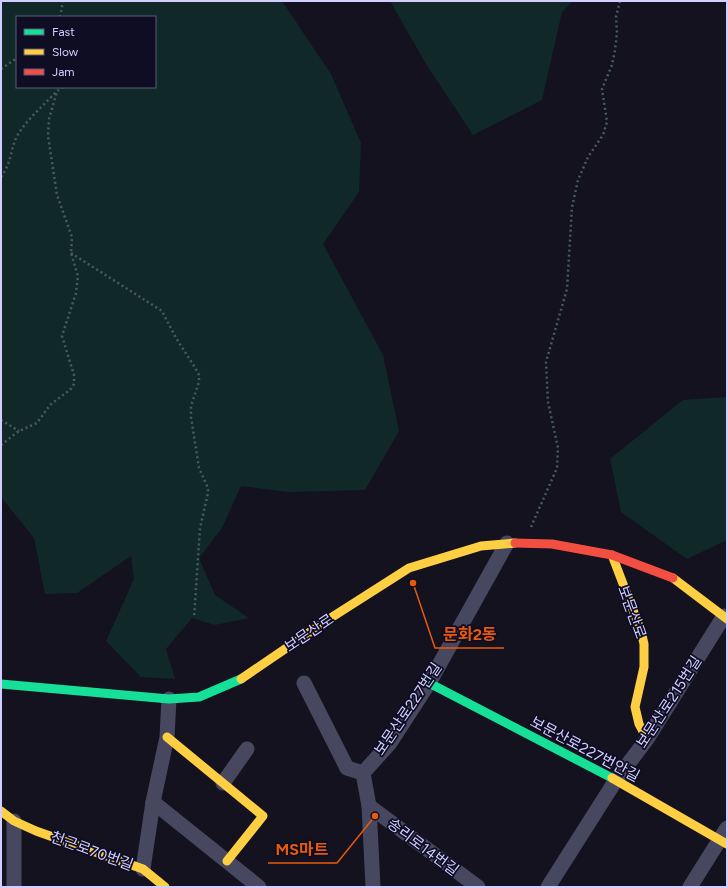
<svg xmlns="http://www.w3.org/2000/svg" width="728" height="888" viewBox="0 0 728 888" font-family="Figtree,'Noto Sans KR',sans-serif">
<style>
.green{fill:#102928;fill-rule:evenodd}
.lines{fill:none;stroke-linecap:round;stroke-linejoin:round}
.path{stroke:#495965;stroke-width:2.5;stroke-dasharray:2 3;stroke-linecap:butt}
.street{stroke:#47485f;stroke-width:15}
.fast{stroke:#16e098;stroke-width:9}
.slow{stroke:#ffcf43;stroke-width:9}
.jam{stroke:#f24e42;stroke-width:9}
.labels{text-anchor:middle;stroke-width:3.5;stroke-linejoin:round;paint-order:stroke}
.street-label{font-size:15px;fill:#d1cfff;stroke:#0f0d23}
.leader{fill:none;stroke:#e8590c;stroke-width:1.5}
.callout-dot{fill:#e8590c;stroke:#0f0d23;stroke-width:1.5}
.callout-label{font-size:16px;text-anchor:middle;font-weight:bold;fill:#e8590c;stroke:#0f0d23;stroke-width:3.5;stroke-linejoin:round;paint-order:stroke}
</style>
<rect width="100%" height="100%" fill="#13121e"/>
<!-- green -->
<g class="green">
<path d="M1 1H282L331 74 361 143 359 192 323 244 383 355 399 431 365 490 289 492 241 486 222 528 199 558 215 595 249 618 215 625 192 618 166 649 175 679 141 677 106 641 134 579 131 556 77 593 45 594 34 538 1 497ZM17 17H155V87H17Z"/>
<polygon points="390,1 573,1 562,12 542,100 473,135 426,64"/>
<polygon points="727,397 727,540 687,559 621,512 610,459 683,400"/>
</g>
<g class="lines">
<!-- path -->
<g class="path">
<polyline points="60,17 63,1"/>
<polyline points="1,69 17,58"/>
<path d="M1 177C12 162 10 150 17 136 27 119 44 105 57 91L63 87"/>
<polyline points="71,253 162,311 176,338 194,366 199,375 199,382 191,406 191,417 199,468 208,488 208,493 200,528 194,618"/>
<polyline points="1,420 19,431"/>
<polyline points="1,445 19,431 37,423 50,405 70,390 74,384 74,375 62,336 76,293 78,276 71,253 72,237 57,195 48,136 49,119 57,91"/>
<polyline points="531,527 557,468 558,448 548,402 546,362 567,289 572,207 578,180 588,157 603,135 607,122 602,89 612,65 615,50 617,33 616,17 620,1"/>
</g>
<!-- street -->
<g class="street">
<polyline points="304,683 347,768 363,773"/>
<polyline points="363,773 390,743 429,683 507,543"/>
<polyline points="363,773 369,806 373,887"/>
<polyline points="223,783 247,749"/>
<polyline points="153,802 259,887"/>
<polyline points="369,806 478,887"/>
<polyline points="143,869 153,802 167,737 169,699"/>
<polyline points="14,887 14,821"/>
<polyline points="548,887 616,780 647,739 724,616"/>
<polyline points="690,887 727,828"/>
</g>
<!-- fast -->
<g class="fast">
<polyline points="429,683 612,778"/>
<polyline points="1,684 169,699 199,697 241,679"/>
</g>
<!-- slow -->
<g class="slow">
<polyline points="612,555 641,631 644,644 644,667 635,707 639,724 647,739"/>
<polyline points="673,578 727,619"/>
<polyline points="241,679 329,619 409,568 481,546 515,543"/>
<polyline points="167,737 263,816 227,861"/>
<polyline points="612,778 727,844"/>
<polyline points="1,811 14,821 36,831 143,869 165,887"/>
</g>
<!-- jam -->
<polyline class="jam" points="515,543 552,544 612,555 673,578"/>
</g>
<g class="labels">
<!-- street labels -->
<g class="street-label">
<text transform="translate(632 612) rotate(70)" y="5">보문산로</text>
<text transform="translate(309 633) rotate(-34)" y="5">보문산로</text>
<text transform="translate(669 702) rotate(-57)" y="5">보문산로215번길</text>
<text transform="translate(408 709) rotate(-56)" y="5">보문산로227번길</text>
<text transform="translate(585 749) rotate(28)" y="5">보문산로227번안길</text>
<text transform="translate(423 847) rotate(37)" y="5">송리로14번길</text>
<text transform="translate(92 851) rotate(20)" y="5">천근로70번길</text>
</g>
</g>
<!-- callouts -->
<path class="leader" d="M413 583L435 648H504M375 816L337 863H268"/>
<g class="callout-dot">
<circle cx="413" cy="583" r="4"/>
<circle cx="375" cy="816" r="4"/>
</g>
<g class="callout-label">
<text x="470" y="640">문화2동</text>
<text x="302" y="855">MS마트</text>
</g>
<!-- border -->
<rect width="728" height="888" fill="none" stroke="#d1cfff" stroke-width="4"/>
<!-- legend -->
<rect x="16" y="16" width="140" height="72" fill="#0f0d23" stroke="#5d5b7b"/>
<rect x="24" y="29" width="20" height="6" fill="#16e098" stroke="#5d5b7b"/>
<text x="52" y="36" font-size="12" fill="#d1cfff">Fast</text>
<rect x="24" y="49" width="20" height="6" fill="#ffcf43" stroke="#5d5b7b"/>
<text x="52" y="56" font-size="12" fill="#d1cfff">Slow</text>
<rect x="24" y="69" width="20" height="6" fill="#f24e42" stroke="#5d5b7b"/>
<text x="52" y="76" font-size="12" fill="#d1cfff">Jam</text>
</svg>
